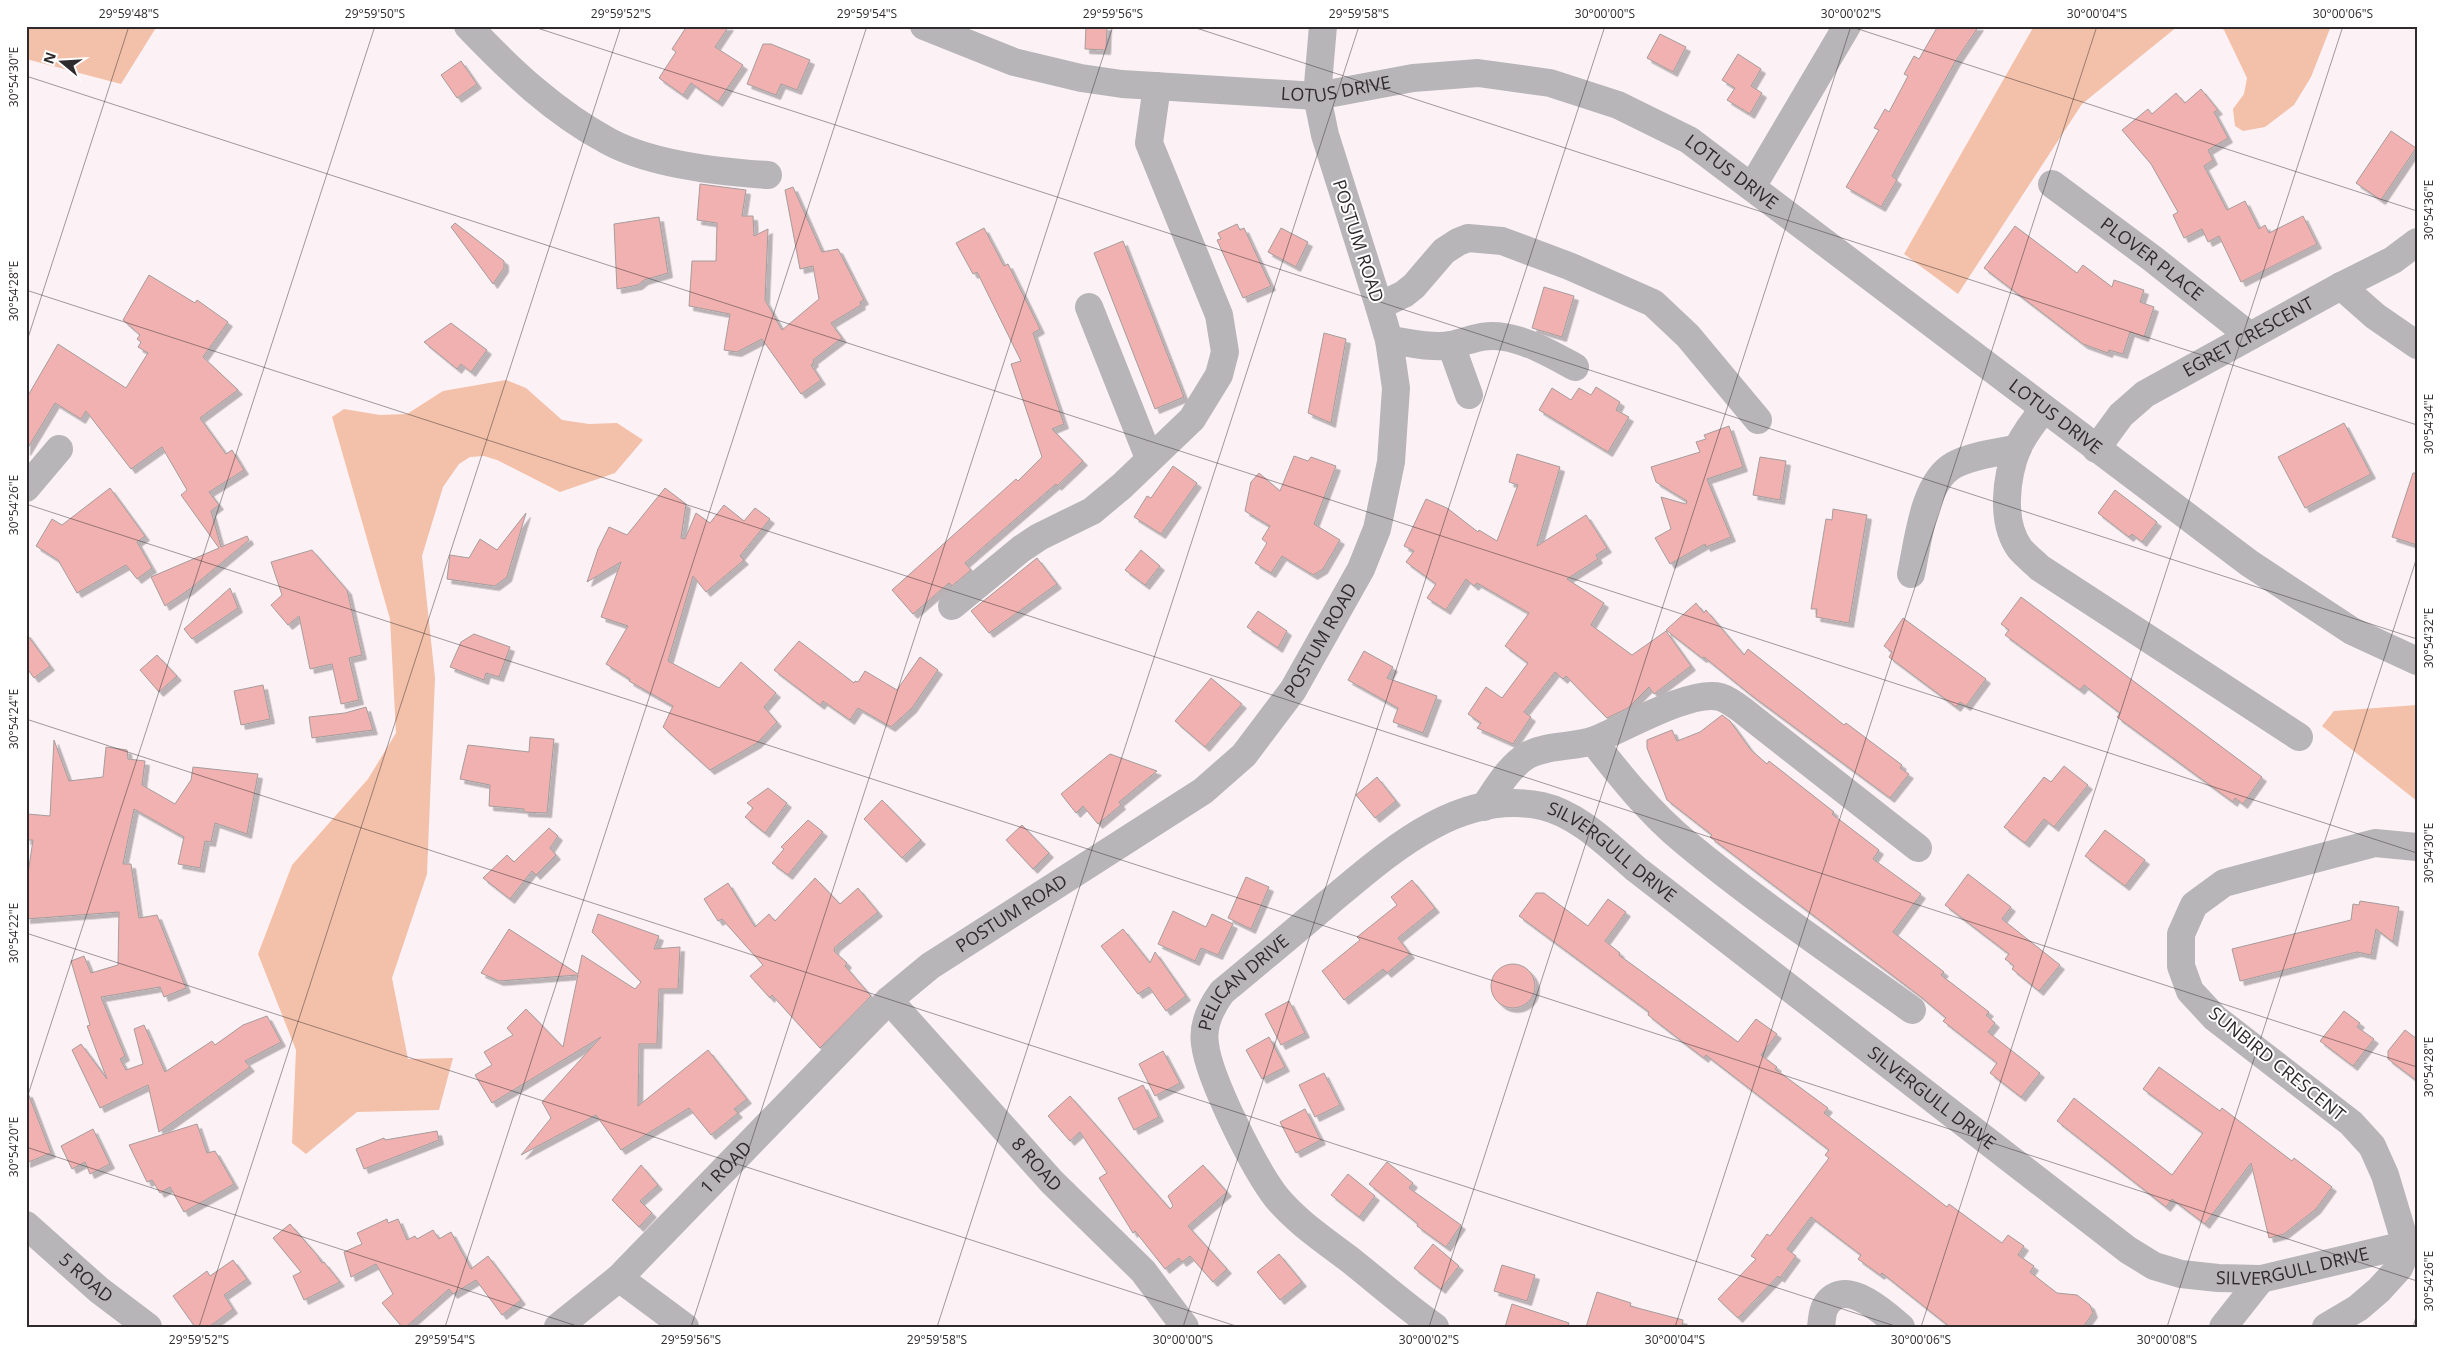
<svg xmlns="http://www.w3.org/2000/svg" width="2443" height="1353" viewBox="0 0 2443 1353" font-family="'Open Sans',sans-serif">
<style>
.green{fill:#f3c0a9}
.building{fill:#f0b1b0;stroke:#a69c9c;filter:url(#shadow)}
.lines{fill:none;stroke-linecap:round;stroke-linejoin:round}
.minor{stroke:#b8b5b8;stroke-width:28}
.ticks{fill:none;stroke:#2f2b2c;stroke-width:1;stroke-opacity:0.45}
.labels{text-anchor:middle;stroke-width:4;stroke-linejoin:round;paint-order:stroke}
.street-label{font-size:18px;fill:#2f2b2c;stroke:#fff}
.neatline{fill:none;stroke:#2f2b2c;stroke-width:2}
.ticks-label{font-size:12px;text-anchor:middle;fill:#2f2b2c}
</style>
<defs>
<filter id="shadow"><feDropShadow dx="4.5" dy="4.5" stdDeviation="0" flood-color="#0004"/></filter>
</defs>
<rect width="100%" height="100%" fill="#fcf2f6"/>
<!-- green -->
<g class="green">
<polygon points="26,26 157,26 121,84 26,59"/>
<polygon points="2034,26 2178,26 2082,104 1958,294 1904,254"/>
<polygon points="2217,26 2331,26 2311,77 2294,105 2265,127 2243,131 2235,126 2233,109 2244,94 2247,78 2224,30"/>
<polygon points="506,380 526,388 562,420 589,424 617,423 643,440 615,473 560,492 497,460 484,456 470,457 459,464 443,487 422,556 435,678 427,874 392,978 408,1059 453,1058 439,1110 357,1112 306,1154 292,1143 296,1050 258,954 292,865 368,779 396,733 390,619 332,417 344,409 380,415 407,414 443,391"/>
<polygon points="2417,705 2417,801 2322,726 2334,711"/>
</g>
<!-- building -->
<g class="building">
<polygon points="687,26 729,26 715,47 743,65 718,102 691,83 683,95 659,78 676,52 672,49"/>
<polygon points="1086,26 1107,26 1106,50 1085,49"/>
<polygon points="1938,26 1979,26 1955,62 1892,176 1897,180 1881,207 1846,187 1879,130 1874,128 1885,109 1889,112 1908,76 1904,74 1914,56 1919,59"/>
<polygon points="1660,34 1686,47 1673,72 1647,58"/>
<polygon points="763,44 771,44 810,60 797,90 781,84 776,95 747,84"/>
<polygon points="1738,54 1761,69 1751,86 1762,93 1750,114 1727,100 1735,88 1722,80"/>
<polygon points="461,61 477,84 457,98 441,75"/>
<polygon points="2201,89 2218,110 2214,112 2228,138 2208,150 2213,160 2204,166 2227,210 2245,201 2259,229 2265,225 2269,233 2303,216 2317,244 2241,282 2219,236 2208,242 2202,229 2184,238 2173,215 2178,212 2151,164 2122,130 2148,109 2152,114 2176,93 2185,103"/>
<polygon points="2391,131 2416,148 2381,200 2356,183"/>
<polygon points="700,184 746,190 742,216 753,216 754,236 768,229 765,300 782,330 819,299 813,266 800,269 785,190 793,187 822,252 838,249 864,300 860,302 861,305 831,323 842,338 813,360 814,362 811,365 821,380 801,394 762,339 737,352 724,350 730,314 689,306 692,261 716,261 717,223 697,220"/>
<polygon points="659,217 668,273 644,280 638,285 617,289 614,224"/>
<polygon points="455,223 504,261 504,268 493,284 451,227"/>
<polygon points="1237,224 1240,230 1244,228 1271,286 1243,298 1217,240 1221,239 1218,233"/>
<polygon points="2015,226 2077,273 2083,265 2112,287 2114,280 2144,290 2140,302 2154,307 2144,337 2130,332 2123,354 2109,350 2108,353 2083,344 1984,268"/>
<polygon points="984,228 1004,266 1008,264 1040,329 1033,333 1064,424 1052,429 1083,461 1057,486 1056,484 965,563 971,570 952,586 949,583 913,614 892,590 1016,479 1018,481 1042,457 1011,364 1021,361 977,272 973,274 956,243"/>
<polygon points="1281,228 1308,242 1296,267 1268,252"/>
<polygon points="1123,241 1184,397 1155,409 1094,253"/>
<polygon points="149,275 195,303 197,300 228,322 203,357 238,390 200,418 226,454 232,450 244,470 209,492 219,505 211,511 221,547 247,536 249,540 190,589 165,606 151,577 219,548 181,495 187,490 162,447 131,469 86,411 81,419 55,403 26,451 26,399 58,344 126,388 148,353 138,347 141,342 137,339 140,335 123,320"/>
<polygon points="1544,287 1574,296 1562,337 1532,328"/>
<polygon points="451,323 487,350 471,372 461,364 457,369 424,342"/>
<polygon points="1324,333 1346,339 1331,423 1308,413"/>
<polygon points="1596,387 1620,402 1616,410 1629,417 1608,452 1539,410 1552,388 1571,400 1579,388 1591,395"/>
<polygon points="2344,423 2371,474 2305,508 2278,457"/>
<polygon points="1729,426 1743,467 1707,479 1731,537 1706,547 1705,544 1670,564 1655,538 1671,529 1661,497 1686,504 1687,501 1656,482 1651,467 1700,452 1696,442 1706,439 1704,435"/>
<polygon points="1517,454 1560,467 1537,546 1586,515 1607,548 1596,555 1598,559 1567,579 1604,603 1591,625 1632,655 1666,631 1691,666 1654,694 1649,687 1628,708 1607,718 1566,676 1563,679 1555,672 1524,712 1531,717 1513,744 1477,728 1481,723 1468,714 1486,687 1502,698 1528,663 1505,646 1529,613 1477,583 1474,586 1466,579 1446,610 1427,598 1436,584 1406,562 1414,551 1404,546 1426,499 1447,508 1478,532 1479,530 1497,541 1518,485 1509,482"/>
<polygon points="1294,456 1308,461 1311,457 1336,466 1314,524 1340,540 1323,569 1313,575 1282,556 1271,573 1255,563 1267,543 1262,539 1270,526 1245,511 1251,482 1259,473 1280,491"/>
<polygon points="1760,457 1786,461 1780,500 1753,495"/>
<polygon points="1173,466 1197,483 1161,534 1134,517 1147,496 1151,498"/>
<polygon points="2413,473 2417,473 2417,545 2392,537"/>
<polygon points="110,488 145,536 137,542 152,568 137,579 126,565 77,593 58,560 36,546 52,519 62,525"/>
<polygon points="665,488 686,504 681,538 685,539 696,513 710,523 724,505 744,521 755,508 770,519 740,556 744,560 706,592 693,576 668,661 719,688 741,662 776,693 764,707 777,722 757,743 710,770 663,727 673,706 629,681 630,679 606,664 628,626 601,617 621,562 587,582 598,549 609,527 627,535"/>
<polygon points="2115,490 2157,522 2142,542 2132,534 2129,537 2098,513"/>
<polygon points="1833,509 1867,515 1849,623 1816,617 1817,609 1811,609 1826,519 1832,520"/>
<polygon points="526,513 507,577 495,586 447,579 450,555 469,558 480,539 497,550"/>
<polygon points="312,550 347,590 362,655 349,658 359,700 341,704 332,664 310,669 299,616 288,625 271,605 282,595 271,562"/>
<polygon points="1141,550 1160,566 1145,585 1125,570"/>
<polygon points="1037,558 1057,584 989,633 971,611"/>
<polygon points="230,588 238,608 192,639 184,629"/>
<polygon points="2021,597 2262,777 2243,804 2235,798 2233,802 2117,717 2120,713 2084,685 2080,690 2005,635 2009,630 2001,624"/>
<polygon points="1696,603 1704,613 1706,610 1744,655 1748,649 1844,725 1846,723 1902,765 1900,768 1909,774 1890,798 1751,695 1704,657 1702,658 1666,630"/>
<polygon points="1258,611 1287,631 1278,648 1247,627"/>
<polygon points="1903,618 1986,679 1966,706 1960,702 1956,707 1889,657 1892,652 1884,646"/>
<polygon points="26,633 50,666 34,678 26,667"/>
<polygon points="474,634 510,647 499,677 486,673 484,680 450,667 461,642"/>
<polygon points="799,641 854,683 855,681 858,682 865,671 897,690 920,657 938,670 912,708 891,727 858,708 850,720 823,701 820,705 774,670"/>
<polygon points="1364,651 1393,667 1387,678 1437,696 1423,733 1393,722 1398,708 1348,680"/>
<polygon points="157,655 177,676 159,692 140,670"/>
<polygon points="1211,678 1242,704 1205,747 1175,721"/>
<polygon points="263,685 270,719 241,725 234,691"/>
<polygon points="366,707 373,730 312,738 309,717 345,713"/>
<polygon points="1722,715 1730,721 1751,750 1767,764 1769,761 1834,812 1832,814 1879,850 1873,859 1921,894 1893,932 1944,972 1941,975 1989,1012 1986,1015 1995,1023 1988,1032 2040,1073 2021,1097 1990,1073 1997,1063 1943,1021 1946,1018 1921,997 1710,837 1712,835 1667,800 1647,748 1647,740 1672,730 1677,741 1700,732"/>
<polygon points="530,737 554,739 547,813 524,812 524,809 489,806 490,785 460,779 468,745 529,752"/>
<polygon points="54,740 69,781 103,777 106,747 127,750 128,759 145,761 142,785 175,804 191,780 193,767 258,774 247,834 215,823 211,842 205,841 200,868 178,864 184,837 134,809 123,864 131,864 139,918 157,915 186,988 164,997 160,987 101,997 125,1056 120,1059 126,1070 143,1064 134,1029 144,1025 165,1072 212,1041 215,1045 243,1025 267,1016 281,1042 245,1061 250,1067 159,1132 148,1085 100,1108 72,1050 81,1044 107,1079 87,1026 90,1025 71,961 84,956 91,973 118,965 119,912 26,919 26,887 33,840 26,840 28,814 50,816"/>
<polygon points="1110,754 1157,771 1119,802 1121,805 1098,824 1083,806 1076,813 1061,794"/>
<polygon points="2064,766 2088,785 2054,827 2044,819 2025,843 2004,827 2044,777 2051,782"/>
<polygon points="1377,777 1396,801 1375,818 1356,795"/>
<polygon points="768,788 787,803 765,833 745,817 753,808 747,803"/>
<polygon points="882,800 921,840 902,858 864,819"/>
<polygon points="808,820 823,832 788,875 772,863 784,849 781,847"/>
<polygon points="1022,825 1049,853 1033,869 1006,840"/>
<polygon points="549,828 558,836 550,848 556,855 536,875 532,871 510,899 483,878 507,855 514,862"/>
<polygon points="2105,830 2145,860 2125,886 2085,856"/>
<polygon points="1968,874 2011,907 2002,919 2060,965 2039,991 2012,969 2014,966 2005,959 2009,954 1945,905"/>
<polygon points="1246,877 1269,887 1251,929 1228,918"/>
<polygon points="815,878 840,904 858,888 878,912 835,947 834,951 847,963 845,966 871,996 820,1048 772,995 770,998 750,976 763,965 722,919 718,921 704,899 728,883 755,927 769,914 775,921"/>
<polygon points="1412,880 1435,908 1398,938 1410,954 1387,973 1383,969 1344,1000 1322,971 1360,940 1357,937 1397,905 1391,897"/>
<polygon points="1536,893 1544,893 1588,926 1608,899 1626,912 1605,941 1620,953 1619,955 1738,1042 1756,1019 1777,1034 1761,1055 1777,1067 1775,1069 1828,1108 1824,1113 1947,1207 1949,1204 2002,1243 2008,1235 2024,1246 2018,1255 2034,1266 2030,1272 2057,1293 2077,1295 2090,1305 2093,1313 2083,1327 1950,1327 1882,1273 1880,1275 1858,1259 1861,1255 1811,1217 1787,1249 1796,1256 1780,1278 1778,1276 1738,1318 1718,1299 1756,1259 1751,1256 1767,1234 1770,1236 1829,1158 1825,1155 1829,1150 1706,1055 1704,1058 1688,1046 1648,1015 1649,1012 1519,916"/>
<polygon points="2360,901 2399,907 2393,942 2376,929 2371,955 2357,952 2240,981 2232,949 2351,920 2353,904 2359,905"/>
<polygon points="1173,911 1206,927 1212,914 1233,924 1218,955 1201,948 1195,961 1158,944"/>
<polygon points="598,914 659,936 654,949 680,947 678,989 659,989 657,1044 639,1044 638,1106 708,1050 747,1099 734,1109 738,1113 711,1135 689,1108 621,1150 596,1115 521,1155 551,1118 542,1102 601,1037 492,1103 475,1075 492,1065 484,1052 513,1035 507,1028 526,1009 563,1047 578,975 499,981 481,973 509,929 578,974 582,955 635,989 641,982 592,932"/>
<polygon points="1123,929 1150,963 1155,952 1186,996 1166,1011 1149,987 1138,994 1101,946"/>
<circle cx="1513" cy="986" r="22"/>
<polygon points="1289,1001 1305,1033 1281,1045 1265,1014"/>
<polygon points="2344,1011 2360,1023 2357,1027 2374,1039 2353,1066 2320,1041"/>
<polygon points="2405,1030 2417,1039 2417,1081 2388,1059 2388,1051"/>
<polygon points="1269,1037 1285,1067 1262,1079 1246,1050"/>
<polygon points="1163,1051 1180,1083 1155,1096 1139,1064"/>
<polygon points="2159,1067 2220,1111 2222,1108 2292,1161 2294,1158 2332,1187 2316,1209 2284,1234 2269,1238 2251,1163 2205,1224 2172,1199 2166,1207 2057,1121 2074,1098 2172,1175 2203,1133 2143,1089"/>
<polygon points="1324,1073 1340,1105 1315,1117 1299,1085"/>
<polygon points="1143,1085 1159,1117 1134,1130 1118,1098"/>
<polygon points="26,1093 28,1093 51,1153 26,1163"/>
<polygon points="1070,1096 1170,1209 1173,1206 1168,1196 1203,1165 1227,1192 1188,1226 1227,1269 1213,1282 1190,1256 1182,1262 1179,1258 1165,1269 1135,1231 1133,1233 1099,1178 1107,1173 1080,1132 1070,1141 1048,1116"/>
<polygon points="1305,1109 1321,1140 1296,1153 1280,1122"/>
<polygon points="197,1124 207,1153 215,1151 234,1184 184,1212 170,1187 160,1193 152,1180 147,1182 129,1145"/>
<polygon points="93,1129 110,1164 90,1174 85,1162 72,1169 61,1146"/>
<polygon points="437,1131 439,1140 364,1169 356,1149 384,1138 385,1140"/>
<polygon points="1387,1162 1413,1183 1409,1188 1461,1225 1446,1247 1417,1226 1418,1224 1369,1184"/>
<polygon points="641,1165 658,1185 640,1201 652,1213 639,1227 612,1200"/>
<polygon points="1348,1174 1375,1196 1359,1217 1331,1195"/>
<polygon points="387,1219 388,1223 398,1219 407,1240 415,1236 417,1239 433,1230 439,1239 451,1232 471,1269 488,1256 521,1300 502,1315 476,1280 453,1294 449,1289 406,1327 402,1327 382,1303 393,1294 376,1264 351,1277 344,1252 362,1244 357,1233"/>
<polygon points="290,1224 317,1255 322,1263 324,1262 340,1282 304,1300 293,1276 301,1272 273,1238"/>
<polygon points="1433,1244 1459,1266 1441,1289 1414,1268"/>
<polygon points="1279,1254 1302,1282 1280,1300 1257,1272"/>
<polygon points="233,1260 247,1279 224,1295 233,1309 209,1327 195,1327 173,1296 207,1271 210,1276"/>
<polygon points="1502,1265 1535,1275 1527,1301 1494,1291"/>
<polygon points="1597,1292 1631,1303 1630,1306 1683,1320 1682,1327 1586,1327"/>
<polygon points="1512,1304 1569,1323 1568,1327 1505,1327"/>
</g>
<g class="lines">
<!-- minor -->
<g class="minor">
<path d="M468 26C511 71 554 112 608 141 652 165 719 172 768 175"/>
<path id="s1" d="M924 26 1014 62 1081 78 1122 84 1317 96 1413 78 1478 73 1550 83 1618 105 1689 140 2249 563 2352 631 2417 661"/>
<path id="s2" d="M2052 184 2153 259 2250 336"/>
<polyline points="1752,187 1847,26"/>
<polyline points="2341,286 2375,316 2417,345"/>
<polyline points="1379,306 1404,294 1414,286 1444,251 1458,242 1468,238 1502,241 1569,266 1653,303 1688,336 1758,420"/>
<polyline points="1089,307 1149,458"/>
<path d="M1389 340C1408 342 1432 349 1451 345 1470 341 1482 333 1504 337 1529 341 1553 355 1575 367"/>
<polyline points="1451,345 1469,395"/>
<path d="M2044 409C2034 421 2025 433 2018 447 2006 476 2000 522 2020 549 2026 556 2034 562 2040 568L2299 737"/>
<path id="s3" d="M2096 449 2121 415 2145 394 2341 286 2393 260 2417 242"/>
<polyline points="26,488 59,449"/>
<path d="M1911 574C1918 543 1923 482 1954 465 1973 455 1997 453 2018 448"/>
<polyline points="952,606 1021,549 1039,537 1092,511 1122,486 1192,419 1219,375 1225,352 1219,315 1149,143 1157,86"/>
<path d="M1593 741C1621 777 1650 813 1685 842 1757 902 1836 955 1912 1010"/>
<path d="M1484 807C1496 790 1509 766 1528 755 1550 744 1573 748 1595 740 1623 729 1691 689 1720 697 1730 700 1738 707 1746 713L1918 848"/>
<path id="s4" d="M889 1000 1052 1182 1143 1271 1185 1327"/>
<path id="s5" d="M26 1225 99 1290 148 1327"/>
<polyline points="619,1278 685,1327"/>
<path id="s6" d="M558 1327 619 1278 889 1000 930 966 1203 791 1244 755 1293 690 1361 569 1377 529 1391 462 1396 388 1389 340 1379 306 1325 135 1317 96 1323 26"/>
<path id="s7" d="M1435 1327C1405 1306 1378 1282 1349 1259 1324 1240 1297 1222 1277 1198 1255 1170 1209 1079 1205 1044 1202 1025 1211 1007 1222 992 1257 963 1292 934 1327 904 1386 855 1457 788 1542 806 1578 814 1609 846 1636 869L2128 1250 2154 1266 2181 1274 2218 1278 2261 1279 2417 1242"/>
<path d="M1821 1327C1822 1321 1822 1312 1825 1307 1843 1274 1884 1313 1901 1327"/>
<polyline points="2223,1327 2261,1279"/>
<polyline points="2326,1327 2358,1308 2379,1290 2399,1268 2403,1259 2406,1245 2385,1175 2372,1146 2351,1123 2215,1018 2190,991 2181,966 2181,934 2194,905 2224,883 2375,843 2417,847"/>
</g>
</g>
<!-- ticks -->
<path class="ticks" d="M531 26 2417 639M1190 26 2417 425M1849 26 2417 211M26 76 2417 853M26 290 2417 1067M26 344 129 26M26 504 2417 1281M26 719 1898 1327M26 933 1239 1327M26 1101 375 26M26 1147 580 1327M199 1327 621 26M445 1327 867 26M691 1327 1113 26M937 1327 1359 26M1183 1327 1605 26M1429 1327 1851 26M1675 1327 2097 26M1921 1327 2343 26M2167 1327 2417 557M2413 1327 2417 1314"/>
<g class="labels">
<!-- street labels -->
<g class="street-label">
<text dy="6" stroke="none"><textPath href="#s1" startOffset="422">LOTUS DRIVE</textPath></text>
<text dy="6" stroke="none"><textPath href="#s1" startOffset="842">LOTUS DRIVE</textPath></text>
<text transform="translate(1358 241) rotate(72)" y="6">POSTUM ROAD</text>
<text dy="6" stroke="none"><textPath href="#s2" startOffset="125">PLOVER PLACE</textPath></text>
<text dy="6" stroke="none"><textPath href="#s3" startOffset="192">EGRET CRESCENT</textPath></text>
<text dy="6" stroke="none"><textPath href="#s1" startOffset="1248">LOTUS DRIVE</textPath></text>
<text dy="6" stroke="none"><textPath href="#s6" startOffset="1036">POSTUM ROAD</textPath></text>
<text dy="6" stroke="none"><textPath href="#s7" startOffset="898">SILVERGULL DRIVE</textPath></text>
<text dy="6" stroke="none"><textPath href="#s6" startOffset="616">POSTUM ROAD</textPath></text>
<text dy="6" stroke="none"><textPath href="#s7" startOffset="452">PELICAN DRIVE</textPath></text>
<text transform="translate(2277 1064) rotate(39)" y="6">SUNBIRD CRESCENT</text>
<text dy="6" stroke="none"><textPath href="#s7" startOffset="1302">SILVERGULL DRIVE</textPath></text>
<text dy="6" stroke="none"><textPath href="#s4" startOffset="221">8 ROAD</textPath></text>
<text dy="6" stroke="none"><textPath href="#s6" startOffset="232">1 ROAD</textPath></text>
<text dy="6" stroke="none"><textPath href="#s7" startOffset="1722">SILVERGULL DRIVE</textPath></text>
<text dy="6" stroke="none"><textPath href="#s5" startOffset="80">5 ROAD</textPath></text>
</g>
</g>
<!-- border -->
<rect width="2443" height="1353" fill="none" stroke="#ffffff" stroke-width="55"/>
<!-- north arrow -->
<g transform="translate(62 62) rotate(288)" stroke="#ffffff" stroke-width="4" paint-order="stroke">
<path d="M0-4L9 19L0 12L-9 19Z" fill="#2f2b2c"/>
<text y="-8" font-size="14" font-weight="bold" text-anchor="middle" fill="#2f2b2c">N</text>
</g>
<rect x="28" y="28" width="2388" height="1298" class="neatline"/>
<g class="ticks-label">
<text x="129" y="18">29°59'48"S</text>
<text x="375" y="18">29°59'50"S</text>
<text x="621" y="18">29°59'52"S</text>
<text x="867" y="18">29°59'54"S</text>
<text x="1113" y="18">29°59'56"S</text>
<text x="1359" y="18">29°59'58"S</text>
<text x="1605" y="18">30°00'00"S</text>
<text x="1851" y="18">30°00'02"S</text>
<text x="2097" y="18">30°00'04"S</text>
<text x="2343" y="18">30°00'06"S</text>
<text transform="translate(14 77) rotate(-90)" y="4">30°54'30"E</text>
<text transform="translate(2429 210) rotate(-90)" y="4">30°54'36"E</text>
<text transform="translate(14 291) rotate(-90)" y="4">30°54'28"E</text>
<text transform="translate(2429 424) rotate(-90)" y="4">30°54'34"E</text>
<text transform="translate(14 505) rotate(-90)" y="4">30°54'26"E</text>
<text transform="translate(2429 638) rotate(-90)" y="4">30°54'32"E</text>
<text transform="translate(14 719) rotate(-90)" y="4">30°54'24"E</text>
<text transform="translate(2429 853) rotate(-90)" y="4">30°54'30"E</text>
<text transform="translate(14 933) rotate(-90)" y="4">30°54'22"E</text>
<text transform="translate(2429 1067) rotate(-90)" y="4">30°54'28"E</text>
<text transform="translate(14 1147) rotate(-90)" y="4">30°54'20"E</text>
<text transform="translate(2429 1281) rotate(-90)" y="4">30°54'26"E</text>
<text x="199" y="1344">29°59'52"S</text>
<text x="445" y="1344">29°59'54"S</text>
<text x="691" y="1344">29°59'56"S</text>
<text x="937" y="1344">29°59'58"S</text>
<text x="1183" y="1344">30°00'00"S</text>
<text x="1429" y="1344">30°00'02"S</text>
<text x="1675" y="1344">30°00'04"S</text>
<text x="1921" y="1344">30°00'06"S</text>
<text x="2167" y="1344">30°00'08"S</text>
</g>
</svg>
